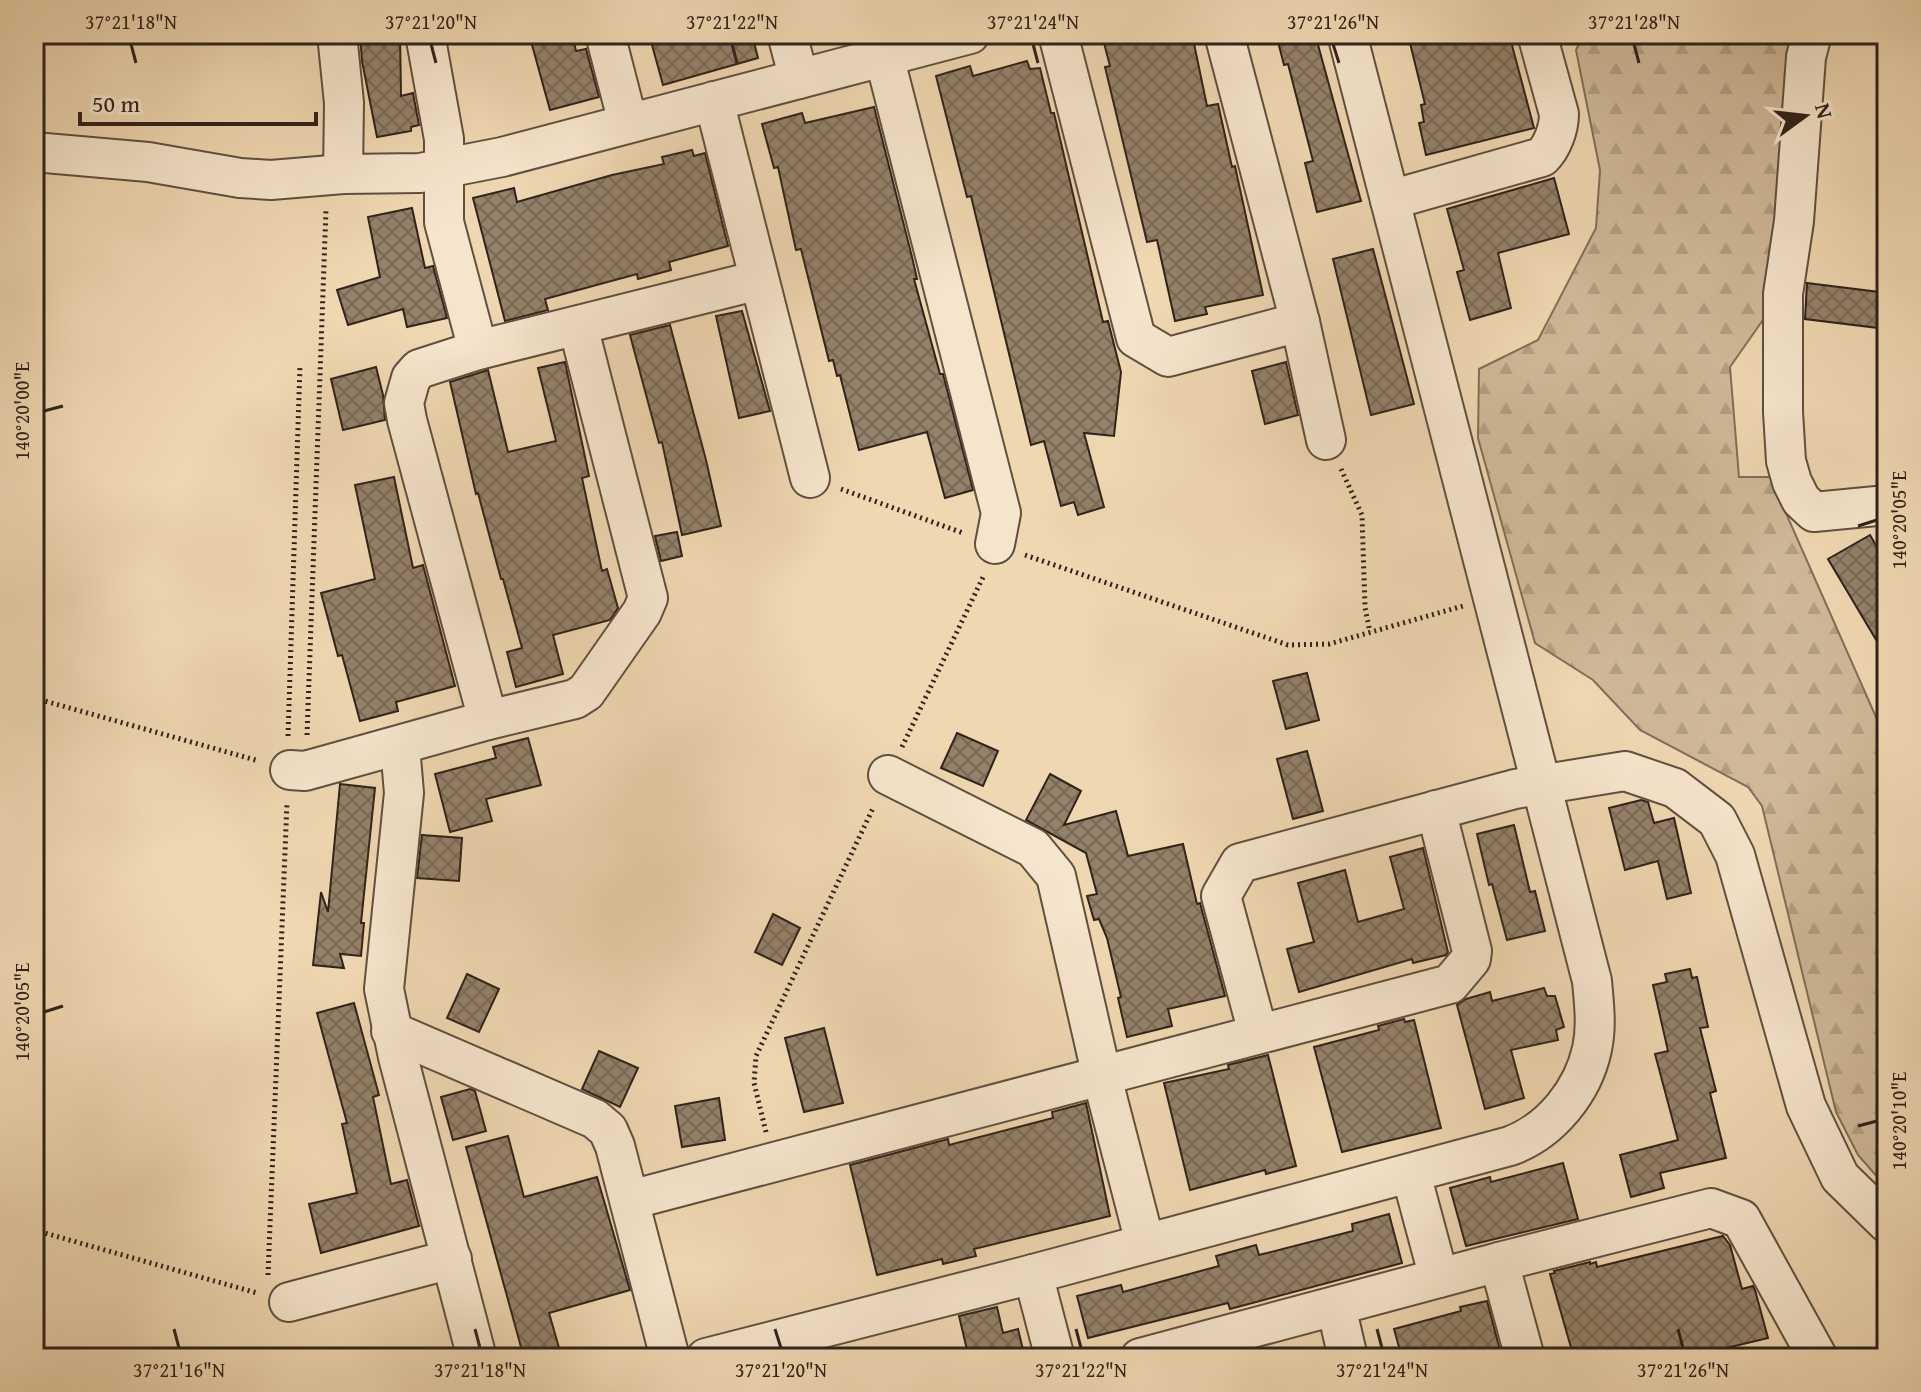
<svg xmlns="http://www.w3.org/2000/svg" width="1921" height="1392" viewBox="0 0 1921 1392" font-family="'Gentium Book Plus',serif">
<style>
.forest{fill:url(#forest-firs);stroke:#806e5a;stroke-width:2}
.building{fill:url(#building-cross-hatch);stroke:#30231b;stroke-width:2}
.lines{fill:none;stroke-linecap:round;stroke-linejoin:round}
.minor-casing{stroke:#605040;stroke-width:42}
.path{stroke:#30231b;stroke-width:5;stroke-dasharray:2 4;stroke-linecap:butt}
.minor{stroke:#f5e5cc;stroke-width:38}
.ticks{fill:none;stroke:#30231b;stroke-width:3}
.neatline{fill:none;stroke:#30231b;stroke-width:3}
.ticks-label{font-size:20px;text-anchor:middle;fill:#30231b}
</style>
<defs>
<pattern id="forest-firs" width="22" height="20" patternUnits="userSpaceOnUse" patternTransform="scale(2)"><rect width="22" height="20" fill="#cfb898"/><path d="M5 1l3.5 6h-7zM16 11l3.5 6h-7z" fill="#b29e82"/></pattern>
<pattern id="building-cross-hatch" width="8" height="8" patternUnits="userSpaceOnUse" patternTransform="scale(2)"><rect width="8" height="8" fill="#938169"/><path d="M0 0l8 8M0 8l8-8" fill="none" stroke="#786956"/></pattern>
</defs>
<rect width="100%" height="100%" fill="#efd7b1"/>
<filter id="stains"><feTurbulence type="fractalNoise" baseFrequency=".0025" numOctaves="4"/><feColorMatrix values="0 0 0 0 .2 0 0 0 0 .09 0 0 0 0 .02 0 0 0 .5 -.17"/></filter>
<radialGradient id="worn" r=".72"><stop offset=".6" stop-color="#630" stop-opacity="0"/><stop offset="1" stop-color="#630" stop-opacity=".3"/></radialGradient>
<!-- forest -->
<polygon class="forest" points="1584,34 1800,34 1765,317 1730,367 1739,477 1770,477 1887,742 1887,1188 1858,1155 1836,1112 1762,806 1748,787 1640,730 1593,680 1535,643 1478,438 1479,369 1538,340 1596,228 1600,170 1576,50"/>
<!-- building -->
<g class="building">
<polygon points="360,34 400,34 401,96 413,93 419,125 411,127 411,131 377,137 362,61"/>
<polygon points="529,34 572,34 576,51 586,49 599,97 550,110"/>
<polygon points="649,34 752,34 758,58 663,85"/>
<polygon points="1139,34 1192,34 1207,106 1218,104 1232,167 1235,166 1263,295 1205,307 1207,314 1175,321 1157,240 1147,242 1105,67 1110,66 1104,43"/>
<polygon points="1276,34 1315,34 1361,201 1317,212 1305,163 1313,161 1288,64 1284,65"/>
<polygon points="1430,34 1509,34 1534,128 1426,155 1419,123 1424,122 1421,105 1425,104 1409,39"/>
<polygon points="1027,61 1030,69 1040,68 1051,113 1054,113 1103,322 1108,321 1121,372 1114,436 1084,433 1104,507 1078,515 1074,502 1061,506 1044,441 1031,445 971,196 967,197 936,76 970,66 973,76"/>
<polygon points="874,107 912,257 917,279 914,279 940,374 943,374 973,490 945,498 927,432 859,450 840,375 837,376 833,360 829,361 801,249 796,250 778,167 774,168 762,124 802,113 805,123"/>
<polygon points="692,150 694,156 705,153 728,246 669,262 671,270 638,279 637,274 545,299 548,310 505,321 473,198 514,188 517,202 612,175 664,164 662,157"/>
<polygon points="1554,178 1569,234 1498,253 1511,308 1470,320 1457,272 1464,270 1447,209"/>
<polygon points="412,208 425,268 433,266 447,318 407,327 403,309 348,325 337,290 380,277 368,217"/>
<polygon points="1373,249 1414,404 1371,415 1333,259"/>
<polygon points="1807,283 1887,293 1887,329 1805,319"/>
<polygon points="742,311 770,411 739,418 716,316"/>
<polygon points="670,325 706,460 721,526 682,535 662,442 659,443 630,335"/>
<polygon points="565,362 589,476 582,478 602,571 607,569 618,608 610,620 553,635 563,674 516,687 507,652 522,648 503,579 501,579 478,493 476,494 450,382 488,370 508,452 556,441 538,368"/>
<polygon points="1286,362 1298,415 1265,424 1252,371"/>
<polygon points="376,367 383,395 385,420 343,430 331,379"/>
<polygon points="394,477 413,568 423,565 455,686 396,702 398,711 360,721 342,655 338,656 321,593 375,579 355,485"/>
<polygon points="677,532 682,556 661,561 655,536"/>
<polygon points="1870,535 1878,549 1887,543 1887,658 1828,559"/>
<polygon points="1307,673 1319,720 1286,729 1273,681"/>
<polygon points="957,733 998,751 983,786 941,768"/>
<polygon points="528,738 541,785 486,799 492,821 450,832 435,774 496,758 493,747"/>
<polygon points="1307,751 1323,811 1293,819 1277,759"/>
<polygon points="1050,774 1081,791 1064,825 1116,811 1128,856 1183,844 1197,904 1200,903 1225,996 1168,1009 1172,1026 1127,1037 1118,998 1121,997 1107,938 1099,919 1094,920 1087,896 1097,894 1086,853 1026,820"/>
<polygon points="340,784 375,788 361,923 364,923 361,956 340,954 344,968 313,965 321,892 328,912"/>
<polygon points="1641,800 1648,802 1654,823 1674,818 1691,893 1667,899 1658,861 1625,870 1609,808"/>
<polygon points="1514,825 1530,892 1535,891 1545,931 1507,940 1492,884 1489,885 1477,834"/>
<polygon points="422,835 462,838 459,881 417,878"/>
<polygon points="1423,848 1448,952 1446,955 1413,963 1412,959 1299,992 1287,949 1314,942 1298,883 1345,870 1358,922 1404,909 1390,857"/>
<polygon points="773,914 800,928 782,965 755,952"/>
<polygon points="1690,969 1692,978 1697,977 1708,1027 1700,1028 1716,1091 1710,1093 1726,1158 1660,1173 1664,1188 1631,1197 1620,1155 1678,1140 1655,1054 1668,1051 1653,985 1667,982 1665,974"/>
<polygon points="467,974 499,989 479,1032 447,1018"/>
<polygon points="1544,988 1547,996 1555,996 1564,1027 1556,1030 1558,1040 1511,1050 1524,1098 1485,1109 1457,1005 1466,999 1490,992 1492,1001"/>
<polygon points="354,1003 379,1095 373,1097 391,1184 407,1180 419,1226 321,1253 309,1204 357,1193 342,1124 347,1123 317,1013"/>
<polygon points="1404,1019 1405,1022 1414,1020 1441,1128 1342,1152 1314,1047 1379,1030 1378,1026"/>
<polygon points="824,1028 843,1103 804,1112 785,1038"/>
<polygon points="599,1051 638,1068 620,1107 582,1089"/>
<polygon points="1268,1055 1296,1166 1266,1174 1265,1170 1190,1190 1164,1083 1229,1069 1228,1065"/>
<polygon points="470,1089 475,1091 486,1131 453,1140 441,1097"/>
<polygon points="719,1098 725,1140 682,1147 675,1106"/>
<polygon points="1086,1103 1110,1216 974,1249 976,1256 943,1264 942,1259 877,1275 850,1165 948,1139 949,1145 1053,1118 1052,1112"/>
<polygon points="508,1136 524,1197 597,1177 630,1290 549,1313 562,1358 524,1358 466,1147"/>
<polygon points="1563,1163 1578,1219 1466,1246 1450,1188 1490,1177 1491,1182"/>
<polygon points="1389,1214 1402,1263 1230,1309 1228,1303 1088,1338 1077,1296 1121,1285 1123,1292 1219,1266 1216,1256 1256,1245 1259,1255 1353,1231 1352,1224"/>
<polygon points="1723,1236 1730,1245 1742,1289 1753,1286 1755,1290 1768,1338 1685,1358 1574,1358 1550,1274 1555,1273 1554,1271 1590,1262 1590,1264 1596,1262 1597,1267"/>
<polygon points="1487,1301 1502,1358 1402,1358 1394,1329 1461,1311 1460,1307"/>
<polygon points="997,1307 1003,1333 1018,1329 1025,1358 997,1358 994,1348 968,1354 959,1316"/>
</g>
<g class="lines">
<!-- minor casing -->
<g class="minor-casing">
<g id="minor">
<polyline points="337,34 344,103 343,174"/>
<polyline points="425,34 444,139 444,222 478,350"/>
<polyline points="605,34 628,123"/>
<polyline points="787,34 799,79"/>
<polyline points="1058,34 1136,338 1168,357 1300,322"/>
<polyline points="1224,34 1300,322 1326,440"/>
<polyline points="1812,34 1806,57 1794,221 1783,294 1783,412 1786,461 1792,482 1801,500 1814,512 1887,505"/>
<polyline points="884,56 1001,513 995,544"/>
<polyline points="714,101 810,478"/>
<polyline points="34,152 148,162 240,178 271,180 343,174 420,173 502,157 970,34"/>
<path d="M1390 200 1542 157C1552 147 1559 129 1559 114L1537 34"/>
<polyline points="488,720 407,420 404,403 411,378 419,369 478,350 759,280"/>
<polyline points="400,746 404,793 384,989 398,1057 477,1358"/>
<polyline points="290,770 305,771 488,720 575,699 586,692 642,612 648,598 578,326"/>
<polyline points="888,775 1033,848 1056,876 1102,1077 1145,1243"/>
<polyline points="391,1031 595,1119 608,1130 615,1146 670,1358"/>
<polyline points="1258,1033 1221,896 1240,863 1515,789 1625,771 1675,788 1717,820 1735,855 1806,1106 1840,1177 1887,1223"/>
<polyline points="1411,1174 1439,1278"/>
<polyline points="630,1200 1450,984 1471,959 1472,951 1436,810"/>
<polyline points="1499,1262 1711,1208 1741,1219 1818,1358"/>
<polyline points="1033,1274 1055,1358"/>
<polyline points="289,1302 452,1259"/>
<polyline points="1336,1306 1348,1358"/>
<path d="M706 1358 1033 1274 1510 1146C1551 1131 1583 1091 1592 1049 1597 1026 1594 1004 1592 981L1347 34"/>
<polyline points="1140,1358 1499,1262 1525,1358"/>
</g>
</g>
<!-- path -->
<g class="path">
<polyline points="1341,469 1362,515 1365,608 1370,632"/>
<polyline points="841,489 963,533"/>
<polyline points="1025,555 1288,645 1329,644 1463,606"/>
<polyline points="34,698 259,761"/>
<polyline points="307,735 326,209"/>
<polyline points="288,736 300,365"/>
<polyline points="902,747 984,575"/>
<polyline points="766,1132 754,1083 756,1056 874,806"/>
<polyline points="34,1230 257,1293"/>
<polyline points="34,1242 39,1231"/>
<polyline points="268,1275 287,802"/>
</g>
<!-- minor -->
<use href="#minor" class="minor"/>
</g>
<!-- ticks -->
<path class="ticks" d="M131 44 136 63M431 44 436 63M732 44 737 63M1033 44 1038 63M1333 44 1339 63M1634 44 1639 63M44 411 63 406M1858 526 1877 520M44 1012 63 1006M1858 1126 1877 1121M174 1329 179 1348M475 1329 480 1348M775 1329 781 1348M1076 1329 1081 1348M1377 1329 1382 1348M1678 1329 1683 1348"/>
<!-- margin -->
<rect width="1921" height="1392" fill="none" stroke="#efd7b1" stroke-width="88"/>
<!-- north arrow -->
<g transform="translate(1805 116) rotate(75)" stroke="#f5e5cc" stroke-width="6" paint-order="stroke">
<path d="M0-6L14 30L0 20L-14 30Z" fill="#30231b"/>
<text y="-12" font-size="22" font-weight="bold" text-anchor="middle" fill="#30231b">N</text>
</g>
<!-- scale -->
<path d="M80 112v12h236v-12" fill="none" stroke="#30231b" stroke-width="4"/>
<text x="92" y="112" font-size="24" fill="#30231b" stroke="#f5e5cc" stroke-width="6" paint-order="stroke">50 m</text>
<rect x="44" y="44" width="1833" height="1304" class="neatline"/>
<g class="ticks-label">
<text x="131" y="29">37°21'18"N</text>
<text x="431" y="29">37°21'20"N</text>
<text x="732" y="29">37°21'22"N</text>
<text x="1033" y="29">37°21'24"N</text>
<text x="1333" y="29">37°21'26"N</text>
<text x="1634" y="29">37°21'28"N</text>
<text transform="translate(22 411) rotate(-90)" y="7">140°20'00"E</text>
<text transform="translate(1899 520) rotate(-90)" y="7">140°20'05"E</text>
<text transform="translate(22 1012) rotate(-90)" y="7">140°20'05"E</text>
<text transform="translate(1899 1121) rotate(-90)" y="7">140°20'10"E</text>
<text x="179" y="1377">37°21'16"N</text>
<text x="480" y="1377">37°21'18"N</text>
<text x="781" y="1377">37°21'20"N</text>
<text x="1081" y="1377">37°21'22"N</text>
<text x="1382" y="1377">37°21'24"N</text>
<text x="1683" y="1377">37°21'26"N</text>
</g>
<rect width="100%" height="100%" filter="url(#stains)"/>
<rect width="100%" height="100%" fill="url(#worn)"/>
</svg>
